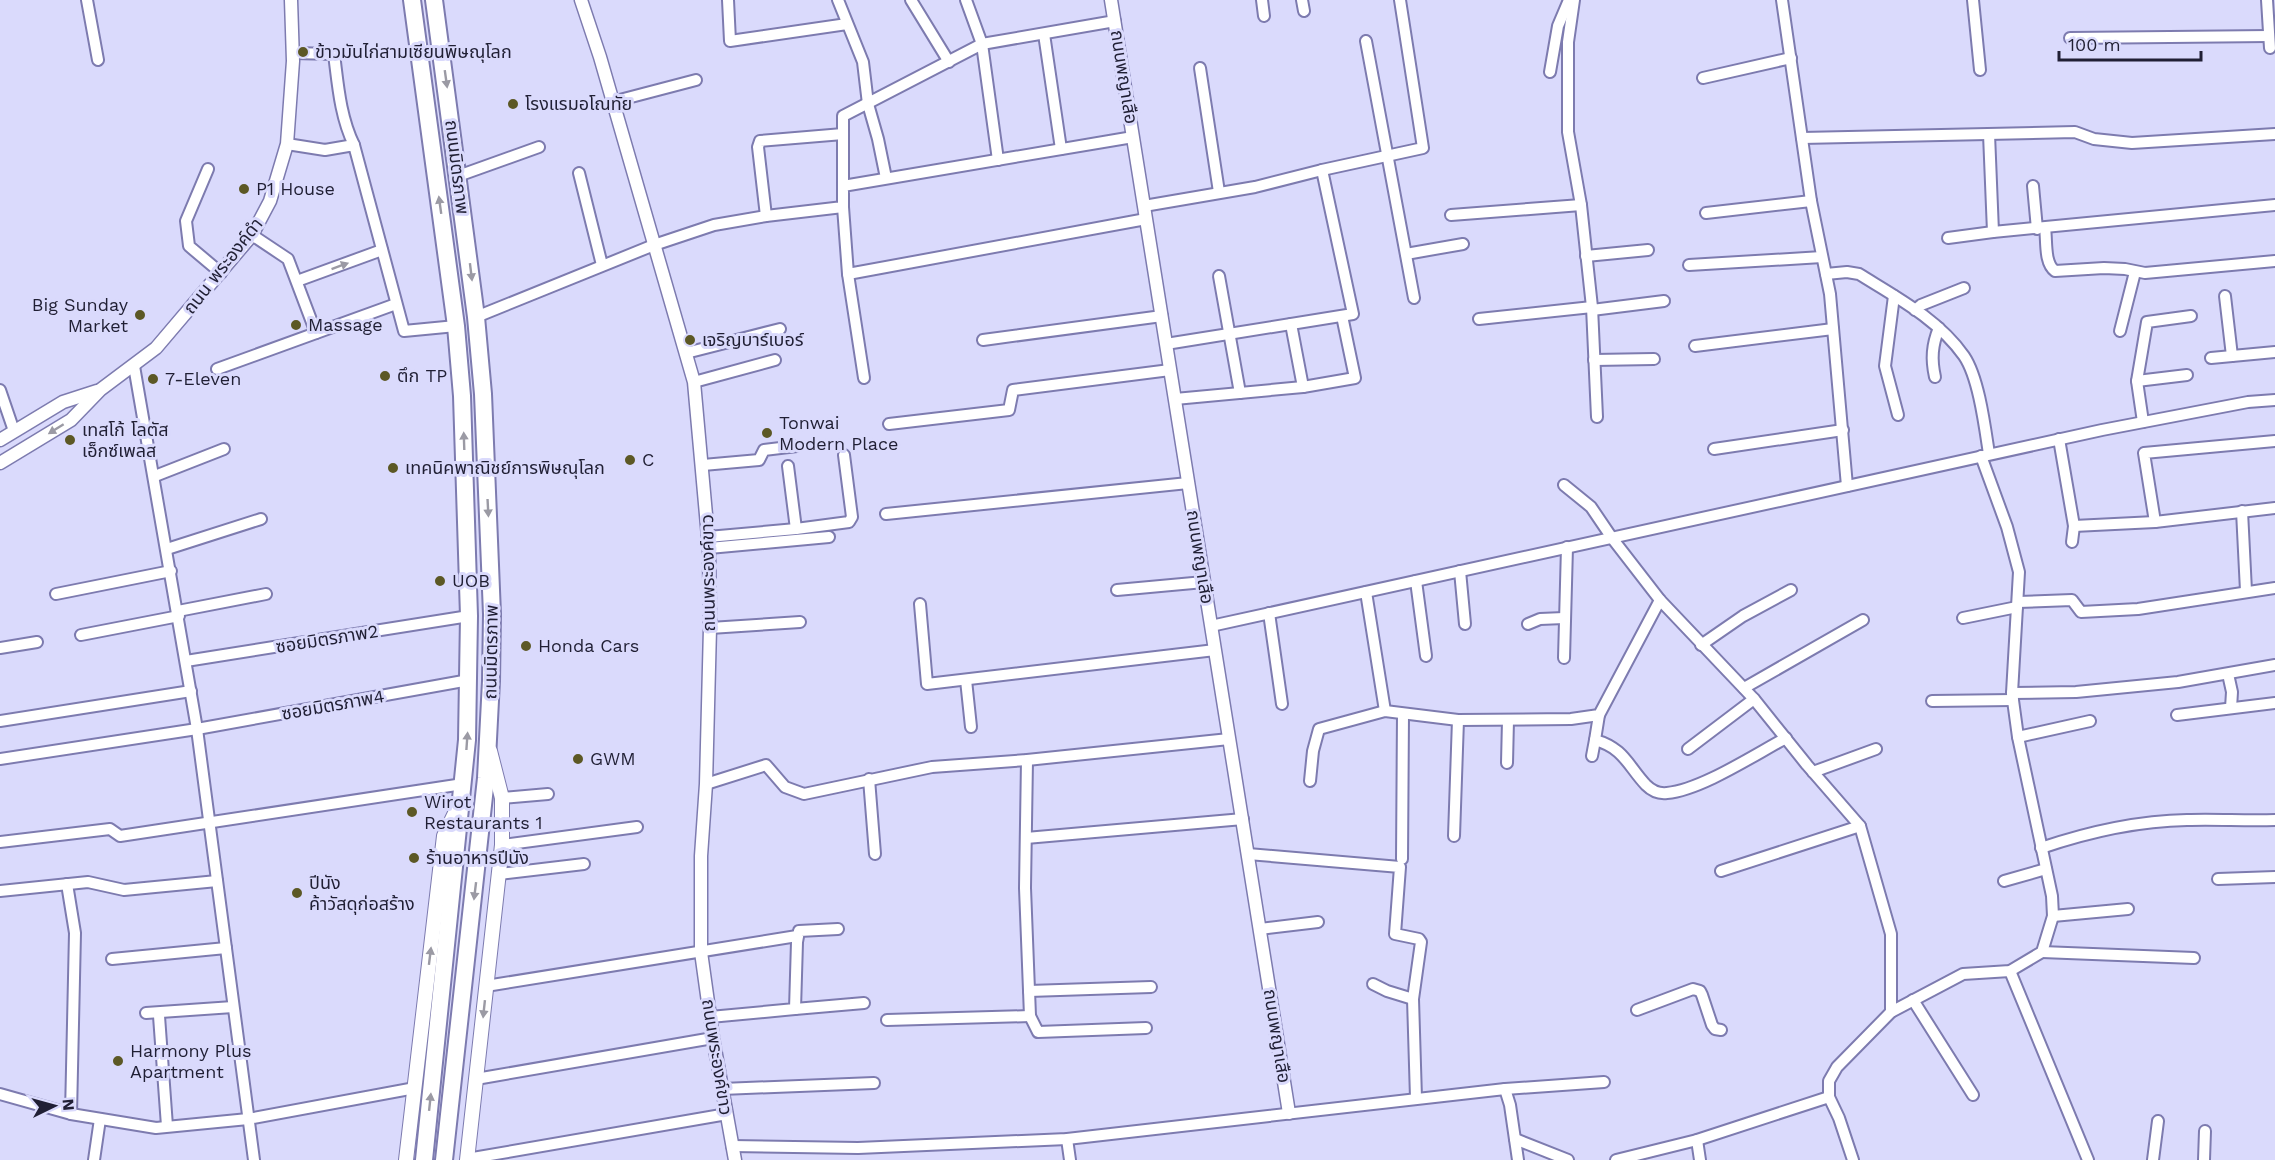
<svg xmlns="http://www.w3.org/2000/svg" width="2275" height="1160" viewBox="0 0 2275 1160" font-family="'Work Sans','Noto Sans Thai',sans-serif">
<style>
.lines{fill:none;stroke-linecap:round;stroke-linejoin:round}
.minor-casing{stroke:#7d7baf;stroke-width:14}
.tertiary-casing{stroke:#7d7baf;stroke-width:15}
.secondary-casing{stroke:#7d7baf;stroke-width:16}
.primary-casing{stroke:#7d7baf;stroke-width:20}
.minor{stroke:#fff;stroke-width:10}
.tertiary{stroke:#fff;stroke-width:12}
.secondary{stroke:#fff;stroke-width:14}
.primary{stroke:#fff;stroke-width:16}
.oneway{fill:#9b9aa4}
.poi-dot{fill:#5c5825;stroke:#dadafc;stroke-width:2}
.labels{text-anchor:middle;stroke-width:6;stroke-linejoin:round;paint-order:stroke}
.poi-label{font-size:18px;fill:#201f34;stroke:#dadafc;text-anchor:start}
.street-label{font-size:18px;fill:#201f34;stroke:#dadafc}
</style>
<rect width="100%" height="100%" fill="#dadafc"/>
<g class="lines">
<!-- minor casing -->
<g class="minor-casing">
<g id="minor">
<polyline points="87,0 98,60"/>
<polyline points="728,0 730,41 847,24"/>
<polyline points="838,0 863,62 868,104 878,139 886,178"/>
<polyline points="911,0 949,62"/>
<polyline points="966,0 982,44 998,160"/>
<polyline points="1262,0 1264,16"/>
<polyline points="1302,0 1304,11"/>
<polyline points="1574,0 1568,42 1568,132 1581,205 1592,307 1597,417"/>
<polyline points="1782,0 1811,201 1830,294 1847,486"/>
<polyline points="1973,0 1980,70"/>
<polyline points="2267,0 2270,48"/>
<polyline points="1044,34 1061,149"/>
<polyline points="2070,38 2269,36"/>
<polyline points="1366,41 1414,298"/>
<path d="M293 53 334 54C338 85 340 116 354 145"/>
<polyline points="1200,68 1219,192"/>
<polyline points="1550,72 1558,26 1569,0"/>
<polyline points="1703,78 1791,58"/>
<polyline points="612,102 696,80"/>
<polyline points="1989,134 1993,232 2275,205"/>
<polyline points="1802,138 2075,132 2094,139 2132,143 2275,134"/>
<polyline points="287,144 325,150 354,145 404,331 456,326"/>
<polyline points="208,169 186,221 189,246 221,273"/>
<polyline points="579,173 602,265"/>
<polyline points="458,176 539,147"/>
<polyline points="843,186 843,116 982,44 1115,21"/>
<polyline points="2033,186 2037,229"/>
<polyline points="1144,206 1255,187 1322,170 1423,148 1400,0"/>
<polyline points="843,207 848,274 1146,219"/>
<polyline points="1706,213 1811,201"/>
<polyline points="1451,215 1581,205"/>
<polyline points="766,216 758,147 760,141 843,134"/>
<path d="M2045 228C2047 241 2044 263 2055 271L2104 268 2125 269 2145 273 2275 261"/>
<polyline points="252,235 288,259 316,333"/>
<polyline points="1948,238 1993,232"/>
<polyline points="1406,254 1463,244"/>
<polyline points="1586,256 1648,250"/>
<polyline points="1689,265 1822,257"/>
<polyline points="848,274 864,378"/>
<path d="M1826 274 1847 272 1859 274C1896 297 1938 319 1964 356 1979 378 1985 428 1989 454"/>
<polyline points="1219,276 1240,393"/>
<polyline points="297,281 382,250"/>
<polyline points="1894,296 1885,366 1898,415"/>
<polyline points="2225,296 2232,356"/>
<polyline points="1592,310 1664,301"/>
<polyline points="1915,310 1921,305 1964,288"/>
<polyline points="476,317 654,245 714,225 766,216 843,207 843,186 1133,137"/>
<polyline points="1479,319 1592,307"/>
<polyline points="1291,324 1303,387"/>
<polyline points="2120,331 2135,272"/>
<polyline points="983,340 1162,316"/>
<polyline points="1166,344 1353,314 1322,170"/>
<polyline points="1695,346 1833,329"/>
<polyline points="686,353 780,329"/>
<polyline points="2211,358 2275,352"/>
<polyline points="1594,360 1654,359"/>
<polyline points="134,366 197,729 254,1160"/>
<polyline points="217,369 396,304"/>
<path d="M1935 377C1931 359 1932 345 1939 328"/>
<polyline points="2137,381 2187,375"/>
<polyline points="694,382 775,360"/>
<polyline points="0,390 14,431"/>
<polyline points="1175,399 1303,387 1355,378 1342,316"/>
<polyline points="2143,422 2137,381 2147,322 2191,316"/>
<polyline points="889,424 1009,410 1013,390 1170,370"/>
<polyline points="2059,439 2074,526 2155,522 2275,508"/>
<polyline points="1714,449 1843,430"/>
<polyline points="703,465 759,460 764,450 797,446"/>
<polyline points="788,466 796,529"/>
<polyline points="155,476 224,449"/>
<polyline points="1564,485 1591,507 1612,538 1660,600 1754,699 1807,765 1860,826 1891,934 1891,1012"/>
<polyline points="2242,511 2246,591"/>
<polyline points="886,514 1188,483"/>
<polyline points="2155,522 2144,453 2275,441"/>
<polyline points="708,537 796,529 849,522 852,517 844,455"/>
<polyline points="2072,542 2074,526"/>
<polyline points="709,548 829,537"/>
<polyline points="167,549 261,519"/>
<polyline points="1460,571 1465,624"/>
<polyline points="1416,581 1426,656"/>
<polyline points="1117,590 1204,582"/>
<polyline points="1366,592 1385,711"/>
<polyline points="56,594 171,571"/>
<polyline points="2018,602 2072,600 2081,612 2138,609 2275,588"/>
<polyline points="920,604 927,684 1215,650"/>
<polyline points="178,611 266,594"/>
<polyline points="1269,613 1282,704"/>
<polyline points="1963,618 2017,607"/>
<polyline points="1528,624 1540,619 1564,618"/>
<polyline points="1211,626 2102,430 2248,402 2275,400"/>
<polyline points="710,628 800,622"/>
<polyline points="81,635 179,616"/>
<polyline points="1701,645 1743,616 1791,590"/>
<polyline points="0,648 37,642"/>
<polyline points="1564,658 1567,547"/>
<polyline points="186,661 469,616"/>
<polyline points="2228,674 2232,692 2231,708"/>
<polyline points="966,680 971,727"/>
<polyline points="1744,688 1863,620"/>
<polyline points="2012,693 2076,692 2178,682 2275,665"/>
<polyline points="1932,701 2013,700"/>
<path d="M1599 715 1595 740C1624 748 1628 766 1646 785 1652 791 1659 794 1667 793 1701 790 1754 755 1786 738"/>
<polyline points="2177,715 2275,703"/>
<polyline points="0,721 191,691"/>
<polyline points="2018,737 2090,721"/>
<polyline points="1688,749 1754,699"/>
<polyline points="1592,756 1595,740"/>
<polyline points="0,759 197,729 469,680"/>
<polyline points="1027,760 1025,888 1030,1016 1038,1032 1146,1028"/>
<polyline points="1507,763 1508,720"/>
<polyline points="1813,772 1876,749"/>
<polyline points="869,779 875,854"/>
<polyline points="1310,781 1313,751 1319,729 1385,711 1458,720 1571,719 1599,715 1660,600"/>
<polyline points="706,784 766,765 785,787 804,794 932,767 1027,760 1229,739"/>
<polyline points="502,798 548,794"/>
<polyline points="1454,836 1458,720"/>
<polyline points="1026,838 1243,819"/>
<polyline points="0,842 110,829 120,836 463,784"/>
<polyline points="502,845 637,827"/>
<path d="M2041 848C2088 832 2136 821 2187 820 2216 819 2245 821 2275 820"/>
<polyline points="1248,854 1400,867 1395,934 1419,939 1421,942 1413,999 1416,1098"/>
<polyline points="1402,859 1403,714"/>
<polyline points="1721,871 1860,826"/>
<polyline points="499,874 584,864"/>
<polyline points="2218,879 2275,877"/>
<polyline points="2004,881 2046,869"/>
<polyline points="67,884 75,933 71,1114"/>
<polyline points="0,891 88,882 124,890 217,881"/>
<polyline points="2053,916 2128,909"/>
<polyline points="1260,929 1318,922"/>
<polyline points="2042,952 2194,958"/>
<polyline points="112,959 226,948"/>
<polyline points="2010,971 2088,1160"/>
<polyline points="1373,984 1387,991 1413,999"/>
<polyline points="486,986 797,936"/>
<polyline points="1029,991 1151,987"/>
<polyline points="1913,1000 1973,1095"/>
<polyline points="795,1009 864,1003"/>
<polyline points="1637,1010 1693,989 1700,991 1702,995 1712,1025 1715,1029 1721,1030"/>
<polyline points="146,1013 233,1007"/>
<polyline points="159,1016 167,1126"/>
<polyline points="710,1017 795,1009 797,942 799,931 838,929"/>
<polyline points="887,1020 1030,1016"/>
<polyline points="476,1079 713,1038"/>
<polyline points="722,1089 874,1083"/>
<polyline points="1505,1089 1604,1082"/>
<polyline points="0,1094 71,1114 156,1128 248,1119 415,1088"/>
<polyline points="1829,1097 1829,1081 1837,1067 1891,1012 1963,974 2010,971 2042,952 2053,916 2052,896 2018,737 2012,693 2019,572 2007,527 1981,456"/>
<polyline points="1067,1139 1070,1160"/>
<polyline points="1515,1139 1568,1160"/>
<polyline points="1697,1140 1700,1160"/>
<polyline points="732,1146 858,1148 1067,1139 1505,1089 1510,1105 1518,1160"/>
<polyline points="467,1159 727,1114"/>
<polyline points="94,1160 100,1119"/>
<polyline points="1616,1160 1697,1140 1829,1097 1839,1118 1853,1160"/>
<polyline points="2153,1160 2158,1121"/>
<polyline points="2204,1160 2205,1131"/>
</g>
</g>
<!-- tertiary casing -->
<g class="tertiary-casing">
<g id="tertiary">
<polyline points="581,0 600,57 694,382 709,548 710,628 706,784 701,856 701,952 713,1038 735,1160"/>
<polyline points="1111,0 1289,1113"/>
<polyline points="0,440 63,402 97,391"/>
<polyline points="0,463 71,420 100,390 156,348 252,235 270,201 287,144 293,61 291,0"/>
</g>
</g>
<!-- secondary casing -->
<g class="secondary-casing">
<g id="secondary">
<polyline points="406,1160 444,836 458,807"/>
<polyline points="467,1160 502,845 502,798 490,751"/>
</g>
</g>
<!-- primary casing -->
<g class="primary-casing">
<g id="primary">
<polyline points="412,0 456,326 462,396 469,616 467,740 424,1160"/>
<polyline points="434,0 476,317 483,394 492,614 491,681 486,778 444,1160"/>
</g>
</g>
<!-- minor -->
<use href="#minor" class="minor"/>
<!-- tertiary -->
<use href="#tertiary" class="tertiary"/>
<!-- secondary -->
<use href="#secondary" class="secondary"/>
<!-- primary -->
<use href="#primary" class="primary"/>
</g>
<!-- one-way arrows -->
<defs><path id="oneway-solid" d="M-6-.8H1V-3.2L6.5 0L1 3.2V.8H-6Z" transform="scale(1.5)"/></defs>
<g class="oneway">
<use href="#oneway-solid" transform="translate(446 79) rotate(82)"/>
<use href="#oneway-solid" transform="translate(440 205) rotate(-98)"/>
<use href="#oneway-solid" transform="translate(340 266) rotate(-20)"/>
<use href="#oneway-solid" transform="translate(471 272) rotate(83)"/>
<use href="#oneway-solid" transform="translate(56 429) rotate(148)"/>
<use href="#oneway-solid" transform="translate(464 441) rotate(-92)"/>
<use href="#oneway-solid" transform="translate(488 508) rotate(87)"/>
<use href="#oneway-solid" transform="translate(467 741) rotate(-86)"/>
<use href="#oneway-solid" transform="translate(475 891) rotate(97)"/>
<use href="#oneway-solid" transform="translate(430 956) rotate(-83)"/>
<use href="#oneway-solid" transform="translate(484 1009) rotate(96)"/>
<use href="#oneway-solid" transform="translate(430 1102) rotate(-84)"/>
</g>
<!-- markers -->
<g class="poi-dot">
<circle cx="303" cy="52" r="6"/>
<circle cx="513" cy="104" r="6"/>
<circle cx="244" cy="189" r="6"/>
<circle cx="140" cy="315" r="6"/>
<circle cx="296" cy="325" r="6"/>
<circle cx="690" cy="340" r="6"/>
<circle cx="385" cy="376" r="6"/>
<circle cx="153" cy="379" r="6"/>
<circle cx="767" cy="433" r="6"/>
<circle cx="70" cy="440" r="6"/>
<circle cx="630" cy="460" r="6"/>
<circle cx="393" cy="468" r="6"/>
<circle cx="440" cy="581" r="6"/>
<circle cx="526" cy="646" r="6"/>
<circle cx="578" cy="759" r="6"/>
<circle cx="412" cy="812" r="6"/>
<circle cx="414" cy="858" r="6"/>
<circle cx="297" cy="893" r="6"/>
<circle cx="118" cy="1061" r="6"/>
</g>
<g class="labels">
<!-- poi labels -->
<g class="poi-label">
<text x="315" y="58">ข้าวมันไก่สามเซียนพิษณุโลก</text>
<text x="525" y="110">โรงแรมอโณทัย</text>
<text x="256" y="195">P1 House</text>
<text x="128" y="311" text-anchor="end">Big Sunday<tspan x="128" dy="21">Market</tspan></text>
<text x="308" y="331">Massage</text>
<text x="702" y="346">เจริญบาร์เบอร์</text>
<text x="397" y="382">ตึก TP</text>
<text x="165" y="385">7-Eleven</text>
<text x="779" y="429">Tonwai<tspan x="779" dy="21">Modern Place</tspan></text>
<text x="82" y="436">เทสโก้ โลตัส<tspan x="82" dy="21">เอ็กซ์เพลส</tspan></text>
<text x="642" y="466">C</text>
<text x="405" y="474">เทคนิคพาณิชย์การพิษณุโลก</text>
<text x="452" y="587">UOB</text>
<text x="538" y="652">Honda Cars</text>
<text x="590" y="765">GWM</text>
<text x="424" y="808">Wirot<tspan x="424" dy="21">Restaurants 1</tspan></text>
<text x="426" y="864">ร้านอาหารปีนัง</text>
<text x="309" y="889">ปีนัง<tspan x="309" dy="21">ค้าวัสดุก่อสร้าง</tspan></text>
<text x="130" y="1057">Harmony Plus<tspan x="130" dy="21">Apartment</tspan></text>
</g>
<!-- street labels -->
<g class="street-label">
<text transform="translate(1124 77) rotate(81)" y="6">ถนนพญาเสือ</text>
<text transform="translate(457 167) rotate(83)" y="6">ถนนมิตรภาพ</text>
<text transform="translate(223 266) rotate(-52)" y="6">ถนน พระองค์ดำ</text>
<text transform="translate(1200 557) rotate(81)" y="6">ถนนพญาเสือ</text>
<text transform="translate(708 573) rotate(-91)" y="6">ถนนพระองค์ขาว</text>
<text transform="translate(327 639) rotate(-9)" y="6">ซอยมิตรภาพ2</text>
<text transform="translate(491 652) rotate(-89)" y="6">ถนนมิตรภาพ</text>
<text transform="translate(333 705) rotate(-10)" y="6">ซอยมิตรภาพ4</text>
<text transform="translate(1277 1036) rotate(81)" y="6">ถนนพญาเสือ</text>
<text transform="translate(717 1057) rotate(81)" y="6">ถนนพระองค์ขาว</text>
</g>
</g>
<!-- north arrow -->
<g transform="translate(54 1106) rotate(85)" stroke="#dadafc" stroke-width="4.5" paint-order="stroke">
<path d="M0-4.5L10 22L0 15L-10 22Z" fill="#201f34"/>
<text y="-9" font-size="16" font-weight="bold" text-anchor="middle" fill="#201f34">N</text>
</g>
<!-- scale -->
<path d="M2059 51v9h142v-9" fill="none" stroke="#201f34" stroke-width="3"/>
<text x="2068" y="51" font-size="18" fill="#201f34" stroke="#dadafc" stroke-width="4.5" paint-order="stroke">100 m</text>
</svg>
